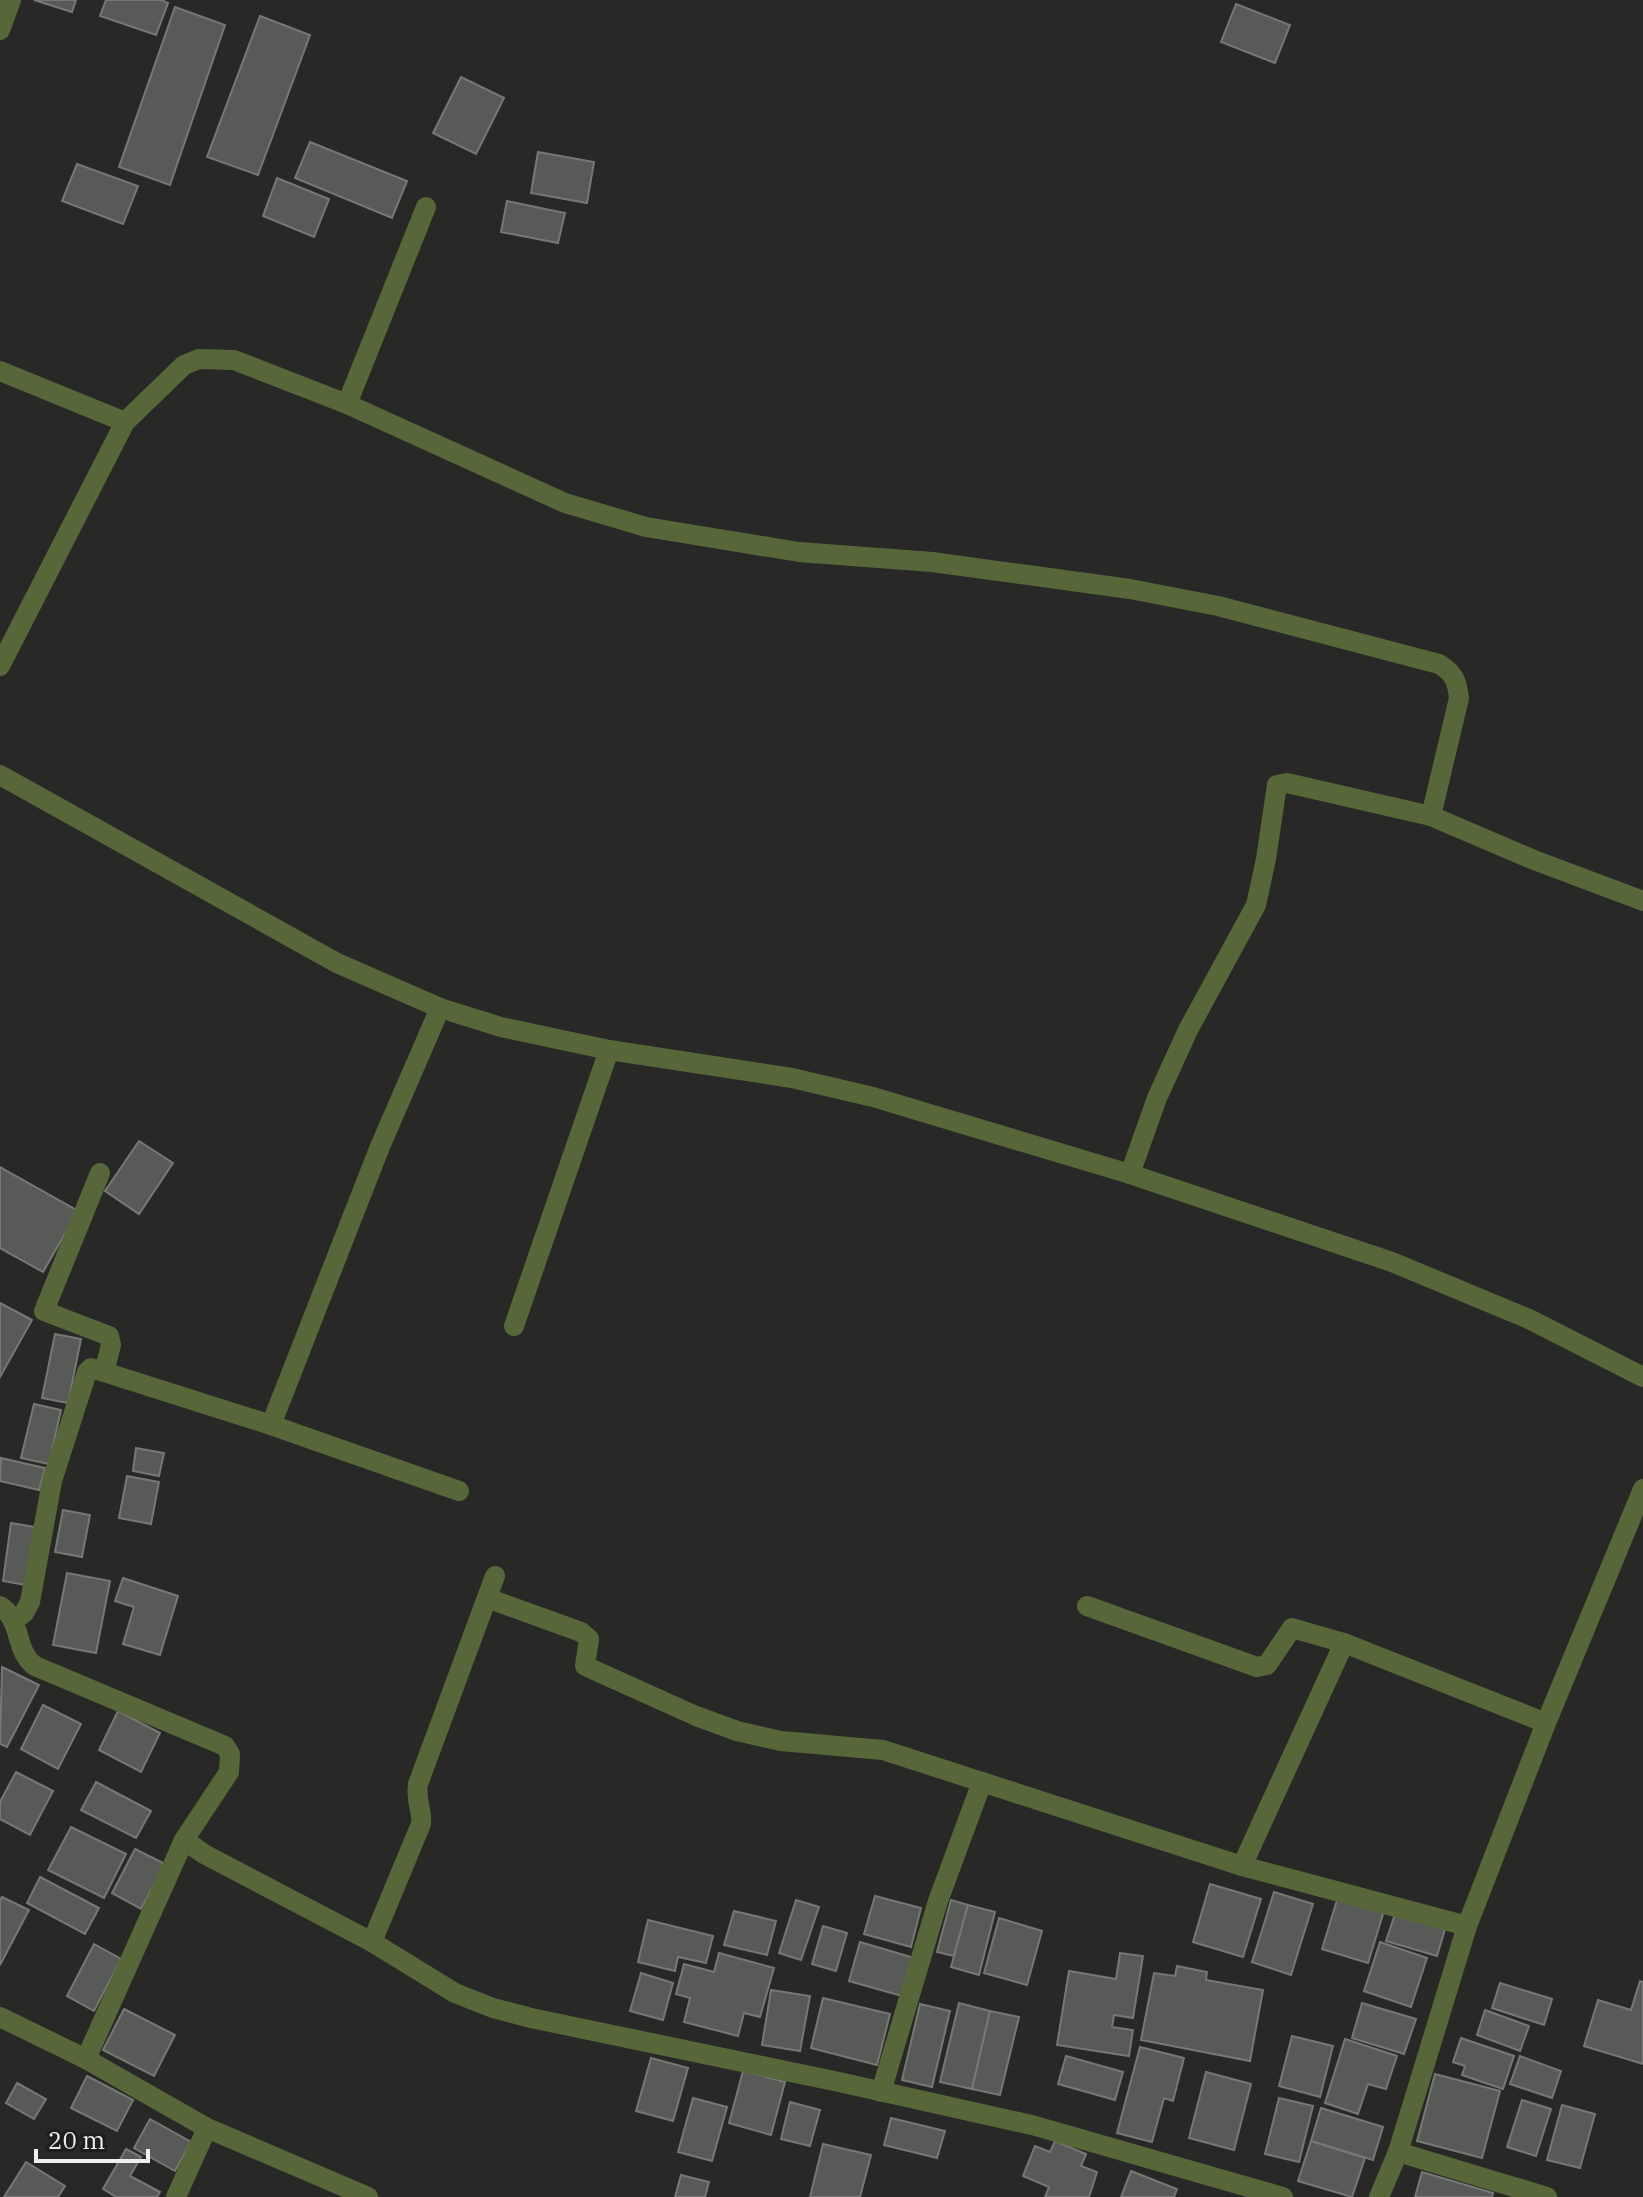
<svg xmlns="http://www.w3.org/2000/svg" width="1643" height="2197" viewBox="0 0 1643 2197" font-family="'IBM Plex Serif',serif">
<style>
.building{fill:#585a57;stroke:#777875;stroke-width:2}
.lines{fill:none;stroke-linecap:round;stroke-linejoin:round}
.minor{stroke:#576739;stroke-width:20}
</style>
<rect width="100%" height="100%" fill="#282926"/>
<!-- building -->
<g class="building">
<polygon points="34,0 76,0 72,12"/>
<polygon points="106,0 161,0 168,3 156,35 100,16"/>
<polygon points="1236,4 1290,25 1275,63 1221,42"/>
<polygon points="175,7 225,25 170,185 119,167"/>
<polygon points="260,16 310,35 258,175 207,157"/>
<polygon points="461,77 504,98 476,154 433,133"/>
<polygon points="310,142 407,181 392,218 295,178"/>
<polygon points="538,152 594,162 587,203 531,193"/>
<polygon points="77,164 138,186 123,224 62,201"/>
<polygon points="277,178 329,199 314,237 263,216"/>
<polygon points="507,201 565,213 558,243 501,232"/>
<polygon points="139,1141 173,1163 139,1214 105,1191"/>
<polygon points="0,1167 78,1211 43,1272 0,1248"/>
<polygon points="0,1303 32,1320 0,1377"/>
<polygon points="55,1334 81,1339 68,1403 42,1398"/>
<polygon points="34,1404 61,1410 49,1464 21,1458"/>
<polygon points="136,1448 164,1453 159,1476 133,1471"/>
<polygon points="1,1458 45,1468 39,1490 0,1481"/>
<polygon points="127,1476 159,1482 151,1524 119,1518"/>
<polygon points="63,1510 90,1515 82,1557 55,1552"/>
<polygon points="11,1523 35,1527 26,1585 3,1581"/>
<polygon points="67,1573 110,1581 96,1653 53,1645"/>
<polygon points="123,1578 178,1596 160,1655 123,1644 134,1607 115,1601"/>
<polygon points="2,1667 39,1685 7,1747 0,1744"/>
<polygon points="43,1705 81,1724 58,1769 21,1749"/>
<polygon points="118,1711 160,1733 141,1772 99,1750"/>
<polygon points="16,1772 53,1791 30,1835 0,1819 0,1802"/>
<polygon points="96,1782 151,1811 136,1838 81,1810"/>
<polygon points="71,1827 126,1854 104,1898 48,1870"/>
<polygon points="135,1849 165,1864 141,1909 112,1893"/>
<polygon points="40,1877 99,1908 85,1934 27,1903"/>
<polygon points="1210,1884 1261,1899 1243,1957 1193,1942"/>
<polygon points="1274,1892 1313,1904 1291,1975 1252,1962"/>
<polygon points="875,1896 921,1908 911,1947 864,1934"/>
<polygon points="2,1897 29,1910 0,1965 0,1900"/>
<polygon points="1338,1897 1384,1911 1368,1963 1322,1949"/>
<polygon points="796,1900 819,1907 801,1960 779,1953"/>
<polygon points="951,1900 968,1905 954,1956 937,1952"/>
<polygon points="968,1905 995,1912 979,1975 951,1967"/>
<polygon points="734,1911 776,1921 767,1955 724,1945"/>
<polygon points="1396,1911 1446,1926 1437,1956 1386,1941"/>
<polygon points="999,1918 1042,1931 1027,1985 984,1973"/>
<polygon points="648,1920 713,1936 706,1963 678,1957 675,1971 638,1962"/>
<polygon points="823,1926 847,1933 836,1971 812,1964"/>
<polygon points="860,1942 914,1958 902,1996 849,1981"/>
<polygon points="1380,1942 1427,1958 1411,2007 1364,1991"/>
<polygon points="94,1944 121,1959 94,2011 67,1996"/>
<polygon points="719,1953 774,1968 760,2017 744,2013 738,2036 684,2022 690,1998 676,1994 684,1964 714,1972"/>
<polygon points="1120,1953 1143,1956 1133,2018 1114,2015 1112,2027 1133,2030 1129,2056 1057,2045 1069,1971 1116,1979"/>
<polygon points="1177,1966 1207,1972 1206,1980 1263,1990 1250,2061 1141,2040 1154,1973 1175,1976"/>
<polygon points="641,1973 673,1983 663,2020 630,2011"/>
<polygon points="1640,1981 1643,1982 1643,2064 1584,2046 1598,2000 1631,2010"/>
<polygon points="1500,1983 1552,1999 1544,2025 1492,2008"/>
<polygon points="771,1990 810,1996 800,2051 762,2045"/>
<polygon points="823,1998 890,2014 877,2065 811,2048"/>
<polygon points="959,2003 990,2011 972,2089 940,2082"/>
<polygon points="1362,2003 1416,2019 1404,2054 1352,2038"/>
<polygon points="920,2004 950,2011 932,2087 902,2080"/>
<polygon points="124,2009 175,2035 154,2076 103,2050"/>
<polygon points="1485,2010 1529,2026 1520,2051 1477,2035"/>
<polygon points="990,2011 1019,2017 1000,2095 972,2089"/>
<polygon points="1292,2036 1333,2046 1320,2097 1279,2086"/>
<polygon points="1461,2038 1514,2056 1503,2089 1462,2075 1465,2066 1453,2062"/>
<polygon points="1345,2039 1397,2056 1386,2089 1368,2084 1358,2114 1325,2103"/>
<polygon points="1140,2047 1184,2058 1173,2101 1164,2098 1152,2142 1117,2133"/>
<polygon points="1066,2056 1123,2072 1115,2100 1058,2084"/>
<polygon points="1520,2056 1561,2071 1552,2098 1510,2084"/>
<polygon points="651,2058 688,2068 673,2121 636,2111"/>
<polygon points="743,2071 785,2082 771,2135 729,2123"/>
<polygon points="1206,2072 1251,2084 1234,2150 1189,2138"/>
<polygon points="1435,2074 1500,2091 1482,2158 1417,2141"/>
<polygon points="87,2076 133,2100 117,2131 71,2108"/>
<polygon points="17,2083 46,2099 34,2119 6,2103"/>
<polygon points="693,2098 727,2107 712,2161 678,2152"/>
<polygon points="1279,2098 1313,2106 1299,2162 1265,2154"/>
<polygon points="1522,2100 1551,2109 1536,2156 1507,2147"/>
<polygon points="790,2102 820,2110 810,2146 781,2139"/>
<polygon points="1562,2105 1595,2114 1580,2168 1547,2160"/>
<polygon points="1321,2108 1383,2127 1373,2160 1311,2141"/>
<polygon points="891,2118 945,2131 937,2158 884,2145"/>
<polygon points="150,2119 191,2142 175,2171 134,2148"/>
<polygon points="1055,2141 1086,2154 1081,2166 1097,2172 1089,2197 1045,2197 1049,2187 1023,2176 1035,2146 1050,2152"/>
<polygon points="1311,2141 1365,2158 1352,2197 1298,2181"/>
<polygon points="823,2144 871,2155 860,2197 810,2197"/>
<polygon points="126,2149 141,2157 130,2176 160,2192 157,2197 116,2197 103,2189"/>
<polygon points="26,2162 65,2186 58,2197 4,2197"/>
<polygon points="1131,2171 1177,2189 1174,2197 1121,2197"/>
<polygon points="1422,2172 1493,2193 1492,2197 1415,2197"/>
<polygon points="681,2175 709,2182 705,2197 675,2197"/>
</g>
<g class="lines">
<!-- minor -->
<g class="minor">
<polyline points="0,30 11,0"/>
<polyline points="0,371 125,422 0,666"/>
<polyline points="347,404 426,207"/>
<path d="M125 422 184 365 199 359 234 360 347 404 565 503 646 527 799 552 932 562 1130 589 1218 606 1439 664C1454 673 1457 681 1459 698L1431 816 1534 860 1643 901"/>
<polyline points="0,775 337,963 440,1008 501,1027 609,1050 792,1078 873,1097 1130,1174 1392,1262 1529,1319 1643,1377"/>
<polyline points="440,1008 379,1149 271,1425 459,1491"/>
<polyline points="100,1173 44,1311 109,1336 111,1345 104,1372 271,1425"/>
<polyline points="1130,1174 1157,1098 1188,1030 1256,905 1266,859 1277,785 1287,783 1431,816"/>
<polyline points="514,1326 609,1050"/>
<polyline points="487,1598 581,1632 589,1639 585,1666 696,1716 737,1731 781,1741 883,1750 1242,1866 1467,1926"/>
<path d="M0 1606C23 1621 14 1651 35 1666L225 1746 230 1754 229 1772 184 1840 204 1854 372 1942 455 1993 493 2008 531 2018 839 2082 1032 2125 1283 2197"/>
<polyline points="1087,1606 1257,1667 1267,1665 1292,1628 1344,1643"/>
<polyline points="14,1620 24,1613 30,1602 52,1481 87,1372 91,1368 104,1372"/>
<polyline points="1242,1866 1344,1643 1546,1723"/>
<path d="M372 1942 421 1824C423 1812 415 1801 418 1784L495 1576"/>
<polyline points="0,2017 86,2059 207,2128 368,2197"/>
<polyline points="86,2059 184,1840"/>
<polyline points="881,2092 938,1901 982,1782"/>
<polyline points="1398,2152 1547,2197"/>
<polyline points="176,2197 207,2128"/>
<polyline points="1379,2197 1398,2152 1467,1926 1546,1723 1643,1489"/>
</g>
</g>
<!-- scale -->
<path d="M36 2149v12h112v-12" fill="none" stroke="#eff0ee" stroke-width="4"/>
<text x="48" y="2149" font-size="24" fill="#eff0ee" stroke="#1e1f1c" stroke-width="6" paint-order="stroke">20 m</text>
</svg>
